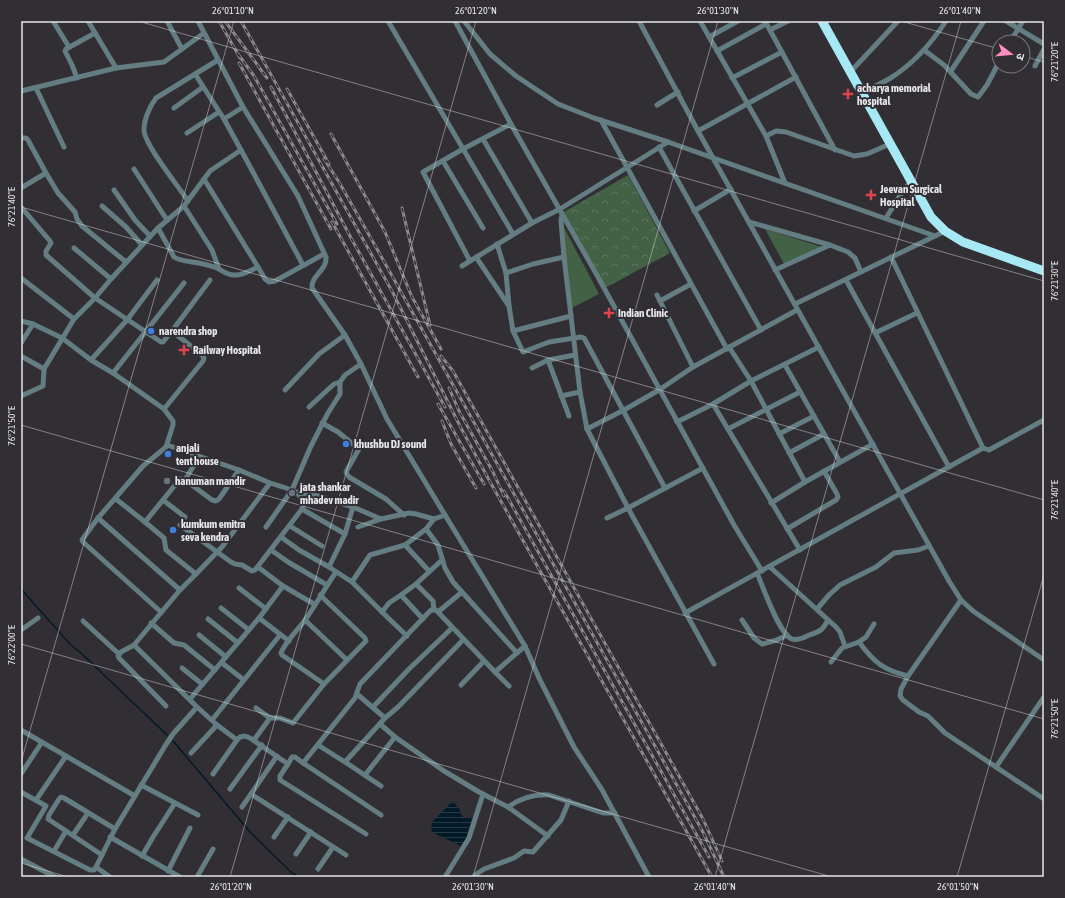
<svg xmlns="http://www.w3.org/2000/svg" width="1065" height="898" viewBox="0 0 1065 898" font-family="'Asap Condensed','Noto Sans Devanagari',sans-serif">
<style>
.grass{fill:#426145}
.forest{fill:url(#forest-crowns)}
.water{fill:url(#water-rules)}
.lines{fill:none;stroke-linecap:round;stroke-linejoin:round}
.stream{stroke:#021927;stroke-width:1.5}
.street{stroke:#637d82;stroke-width:5}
.highway{stroke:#a7e8f5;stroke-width:9}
.rail-casing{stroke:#8a888d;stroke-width:3}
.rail{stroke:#312e34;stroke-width:1.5;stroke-dasharray:4.5;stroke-linecap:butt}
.ticks{fill:none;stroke:#e7e6ea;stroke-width:1;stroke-opacity:0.45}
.health-dot{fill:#e0444e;stroke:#312e34;stroke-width:1.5}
.shop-dot{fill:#3f7fe0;stroke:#312e34;stroke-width:1.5}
.worship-dot{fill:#6b7280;stroke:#312e34;stroke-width:1.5}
.labels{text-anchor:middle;stroke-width:4;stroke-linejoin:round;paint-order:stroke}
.poi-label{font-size:11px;font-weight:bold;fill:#e7e6ea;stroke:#312e34;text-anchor:start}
.neatline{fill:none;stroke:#e7e6ea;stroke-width:1.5}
.ticks-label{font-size:10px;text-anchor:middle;fill:#e7e6ea}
</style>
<defs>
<pattern id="forest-crowns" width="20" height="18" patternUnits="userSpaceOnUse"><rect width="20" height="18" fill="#426145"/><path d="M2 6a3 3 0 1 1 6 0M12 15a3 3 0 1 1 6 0" fill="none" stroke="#5d7860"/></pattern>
<pattern id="water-rules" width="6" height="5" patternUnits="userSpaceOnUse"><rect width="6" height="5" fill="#021927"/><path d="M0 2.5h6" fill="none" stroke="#273a46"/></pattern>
</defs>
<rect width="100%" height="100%" fill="#312e34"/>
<!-- grass -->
<g class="grass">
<polygon points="559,218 599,294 570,309"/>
<polygon points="765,229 822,247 784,264"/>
</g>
<!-- forest -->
<polygon class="forest" points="628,175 670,253 605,288 562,213"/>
<!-- water -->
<polygon class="water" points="453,801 460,810 462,816 465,818 472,818 465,843 461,846 432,832 431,827 433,821"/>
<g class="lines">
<!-- stream -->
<g class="stream">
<polyline points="21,589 70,644 82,654 167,735"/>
<polyline points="173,741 251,833 292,873 299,877"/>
</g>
<!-- street -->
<g class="street">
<polyline points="53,21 69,47"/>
<polyline points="88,21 116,68"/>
<polyline points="167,21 182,49"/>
<path d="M198 21 243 107 298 196 326 257C327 271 311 275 312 288L345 335 361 364 387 419 445 515 434 519 416 514 409 513 381 519 353 507 318 496 296 492"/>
<polyline points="388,21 513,234"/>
<polyline points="455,21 511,124 598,277 734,525 762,571"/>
<polyline points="464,21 490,54 516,76 558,104 594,118 668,142 935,236 945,231"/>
<polyline points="639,21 698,131 949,581 961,600 973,611 1044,660"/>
<polyline points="700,21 766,136 785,183"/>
<polyline points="765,21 835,150"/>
<polyline points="1006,21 1044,44"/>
<polyline points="770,30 788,21"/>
<polyline points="709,37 738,21"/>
<polyline points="1010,42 1023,21"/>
<polyline points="924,50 944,65 971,94 978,97 987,85 999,62"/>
<polyline points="717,51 766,24"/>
<polyline points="1035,66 1044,49"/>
<polyline points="854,68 898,21"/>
<polyline points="951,71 984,21"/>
<polyline points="195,74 224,119"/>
<polyline points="77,78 72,65 65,51 66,49 95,33"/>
<polyline points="732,78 782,52"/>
<polyline points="36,88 64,147"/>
<path d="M866 90C874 87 882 83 889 79 912 65 931 44 946 21"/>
<polyline points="21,91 116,68 164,62 204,33"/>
<polyline points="657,105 678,92"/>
<path d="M243 107 224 119 241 150 210 171 184 206 158 228 174 257C182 262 190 261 199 263 205 264 211 266 217 268 223 271 227 275 234 275 242 276 251 270 258 267L265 279 269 282 275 281 324 254"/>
<polyline points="174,108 203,87"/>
<polyline points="601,120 727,349"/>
<polyline points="698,131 796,77"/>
<polyline points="187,133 219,112"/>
<polyline points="766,136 776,131 786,132 854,156 867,154 890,144"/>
<polyline points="21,138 26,138 28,140 46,173 58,193 75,212 77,219 82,226 126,262"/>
<polyline points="483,139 532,223"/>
<polyline points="659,147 761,330"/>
<polyline points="241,150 303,265"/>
<polyline points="443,161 483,228"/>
<polyline points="134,169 167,220"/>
<polyline points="204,179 258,267"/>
<polyline points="21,188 46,173"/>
<polyline points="114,190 135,220 150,236"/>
<path d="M188 201C179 187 144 144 144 130 144 119 150 106 156 98L218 60"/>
<polyline points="102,206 126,227 142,245"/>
<polyline points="184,206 212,250 219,269"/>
<polyline points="21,207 50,241 51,243 46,251 46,255 95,298 161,342 163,342 172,331"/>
<polyline points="694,211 731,189"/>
<polyline points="562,214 561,221 564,257 580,392 587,429 628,508 714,664"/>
<polyline points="886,218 899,197 911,181"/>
<polyline points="749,222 830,245 848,252 855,258 861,272"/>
<polyline points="497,244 506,273 509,306"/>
<polyline points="74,248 111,279"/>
<polyline points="476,257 509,306 513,331 523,352 549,342 581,337 584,338 665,488"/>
<polyline points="891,257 983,448 989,450 1044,420"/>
<polyline points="470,261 423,172 463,149 511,124"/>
<polyline points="462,266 532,223 560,209 668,142"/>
<polyline points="775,270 830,245"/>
<polyline points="506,273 533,264 564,257"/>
<polyline points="21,278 74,319 95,298 111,279 158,228"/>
<polyline points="846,280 949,467"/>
<polyline points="657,295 693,367"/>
<polyline points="660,301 691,284"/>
<polyline points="795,304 935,236"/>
<polyline points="21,321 33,324 62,338 91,360 113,373 164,409 173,421 173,425 166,447 143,466 98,518 180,590 134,645 197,707 173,734 165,746 115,829 96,867 110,877"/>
<polyline points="513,331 571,316"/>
<polyline points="875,333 917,313"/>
<polyline points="21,343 33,324"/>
<polyline points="729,347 751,381 805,482"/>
<polyline points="21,356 44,369 74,319"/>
<polyline points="91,360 127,320 157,280"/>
<polyline points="548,360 569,416"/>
<polyline points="785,365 840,462"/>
<polyline points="532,368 548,360 575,355"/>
<polyline points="113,373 184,283"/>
<polyline points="285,390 319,354 345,335"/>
<polyline points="21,396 43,386 44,369"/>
<polyline points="561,396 580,392"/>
<polyline points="713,404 800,550"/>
<polyline points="309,407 334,384 340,382"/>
<polyline points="164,409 203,361 204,358 202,355 172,331 210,280"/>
<polyline points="677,422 713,404 751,381 819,347"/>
<polyline points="322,423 338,432 359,449 347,470 346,472 349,477 386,499 404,515"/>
<polyline points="587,429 624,410 659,390 693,367 797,310"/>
<polyline points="728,429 800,392"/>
<polyline points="779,434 814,416"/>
<polyline points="167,445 239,470 219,499 216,501 212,500 185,480 180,479 145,522 164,538 166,550 196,574 180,590"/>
<polyline points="789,453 824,434"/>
<polyline points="185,480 199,457"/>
<polyline points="116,499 145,522"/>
<polyline points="163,500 185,517"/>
<polyline points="771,503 805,482 873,444"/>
<polyline points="302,509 345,534"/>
<polyline points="445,515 525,646 539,678 574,747 601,788 649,877"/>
<polyline points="98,518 84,537 82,540 83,542 161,612"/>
<polyline points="607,518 628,508 703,468"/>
<path d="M180 525 231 562 235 564 242 565 252 571 255 570 302 509C307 490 284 488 270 483"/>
<polyline points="290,526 322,546"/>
<polyline points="266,527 292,490 311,446 328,413 340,394 340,382 345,375 361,364"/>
<polyline points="358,527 381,519"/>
<polyline points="426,529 438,545 445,568 453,582 517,653"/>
<polyline points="787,529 836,500 838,497 837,494 824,471"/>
<polyline points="281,537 299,550 329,567 345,534 353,507"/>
<polyline points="405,545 429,571"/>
<polyline points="271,550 288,562 327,585"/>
<polyline points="258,567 283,586"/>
<polyline points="329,567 352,582 370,555 405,545 426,529 434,519"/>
<polyline points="770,567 836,627 840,632 845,646"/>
<path d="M757 573C763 587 779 634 792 639 797 641 803 638 807 636 819 631 821 633 828 620"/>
<polyline points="196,574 222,547 270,483 239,470"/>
<polyline points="352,582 382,612 389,603 401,595 423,619"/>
<polyline points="416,584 433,601 434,610"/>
<polyline points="239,588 266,609"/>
<path d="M320 595 365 638 366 641 324 684 282 655 281 653C285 642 298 630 305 620 316 605 325 588 336 572"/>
<polyline points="401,595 416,584 442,560"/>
<polyline points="961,600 908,676 901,689 900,696 903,700 919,712 928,716 945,733 1044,799"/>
<polyline points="221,608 249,630"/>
<polyline points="817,609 829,595 840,585 876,567 894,553 918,550 929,546"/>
<polyline points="382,612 407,636"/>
<polyline points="438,612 462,592"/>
<polyline points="685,613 983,448"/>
<polyline points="259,618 283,586 314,604"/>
<polyline points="208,619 238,643"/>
<polyline points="305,620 347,660"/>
<polyline points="742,620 754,638 762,644 777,640 787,635"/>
<polyline points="83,621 119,654"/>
<polyline points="151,623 174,643 184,645 215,670"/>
<polyline points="21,630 38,618"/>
<polyline points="199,635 226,657"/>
<path d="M859 642C874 662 883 670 908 676"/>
<polyline points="134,645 121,652 118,656 119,658 166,706"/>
<polyline points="831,662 842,648 859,642 866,637 874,624"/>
<polyline points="222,663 244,680"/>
<polyline points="182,668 202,684"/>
<polyline points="495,672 509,686"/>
<polyline points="461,685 484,661"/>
<polyline points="357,694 385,718 398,707 463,640"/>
<polyline points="190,699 259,618 289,641"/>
<polyline points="197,707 217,725 237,740 240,737 245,736 250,738 288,764 292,757 295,757 303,763 355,698 360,684 431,610 436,610 495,672 525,646"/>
<polyline points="373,707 409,669 452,628"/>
<polyline points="256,708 270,718 280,718 293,723 324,684"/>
<polyline points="212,720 280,635"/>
<polyline points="380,724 395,737 444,771 479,792 508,807 548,836"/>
<polyline points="21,730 135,796"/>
<polyline points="254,740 270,718"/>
<polyline points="318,745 345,762 385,718"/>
<polyline points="191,753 217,725"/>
<polyline points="345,762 381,786"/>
<polyline points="303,763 381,815"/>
<polyline points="288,764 280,776 280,780 366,834"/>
<polyline points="996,767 1044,697"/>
<polyline points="21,774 42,742"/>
<polyline points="213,774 237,740"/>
<polyline points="365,775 395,737"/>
<polyline points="141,785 198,815"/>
<polyline points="230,789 262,745"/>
<polyline points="21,792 46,806 27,838 90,870 94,870 96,867"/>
<polyline points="251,794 346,855"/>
<polyline points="36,800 66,756"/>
<polyline points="242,807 277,756"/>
<path d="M508 807C521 798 534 794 549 795L603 813H615"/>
<polyline points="73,835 88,813"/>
<polyline points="110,837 180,877"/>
<polyline points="274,837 288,817"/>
<polyline points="54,851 66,831"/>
<polyline points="296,854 311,832"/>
<polyline points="102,855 48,819 49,815 59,799 61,797 64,798 115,829"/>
<polyline points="142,856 153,837 175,803"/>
<polyline points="21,859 55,877"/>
<polyline points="318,869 333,847"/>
<polyline points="168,871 190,828"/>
<polyline points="475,875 484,869 514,858 524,851 533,852 561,820 569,801"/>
<polyline points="197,877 213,849"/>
<polyline points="445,877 469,838 483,794"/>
</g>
<!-- highway -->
<polyline class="highway" points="822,21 931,217 945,231 963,242 1044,271"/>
<!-- rail casing -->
<g class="rail-casing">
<g id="rail">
<polyline points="219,21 240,58"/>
<polyline points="225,21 267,78"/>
<polyline points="241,21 393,293 461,428 489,480 712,877"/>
<polyline points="238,54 254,76 337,224"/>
<polyline points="239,63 331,229"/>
<polyline points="271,87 351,238 445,407"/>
<polyline points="287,89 329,164"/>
<polyline points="331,134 385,232 412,297 441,349"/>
<polyline points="324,159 339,182 377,249 703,832 724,877"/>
<polyline points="402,208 430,325"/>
<polyline points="332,222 418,377"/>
<polyline points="441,356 453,371 703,819 722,861"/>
<polyline points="449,388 459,411 493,472 504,496"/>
<polyline points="438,404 484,484"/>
<polyline points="442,421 451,444 476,488"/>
<polyline points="504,491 709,857"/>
</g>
</g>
<!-- rail -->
<use href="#rail" class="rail"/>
</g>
<!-- ticks -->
<path class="ticks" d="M138 21 1044 281M901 21 999 49M1023 56 1044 62M21 207 1044 500M21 425 1044 719M21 644 832 877M21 762 234 21M21 863 68 877M230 877 476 21M473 877 718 21M715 877 961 21M957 877 1044 575"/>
<!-- markers -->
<g class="health-dot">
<path d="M846 88h4v4h4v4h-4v4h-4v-4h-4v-4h4z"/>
<path d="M869 189h4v4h4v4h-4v4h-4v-4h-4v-4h4z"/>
<path d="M607 307h4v4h4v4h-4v4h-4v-4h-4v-4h4z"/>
<path d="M182 344h4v4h4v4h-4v4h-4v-4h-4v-4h4z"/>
</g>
<g class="shop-dot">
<circle cx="151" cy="331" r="4"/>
<circle cx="346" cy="444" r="4"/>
<circle cx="168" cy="454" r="4"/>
<circle cx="173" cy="530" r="4"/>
</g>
<g class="worship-dot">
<circle cx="167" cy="481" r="4"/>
<circle cx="292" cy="493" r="4"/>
</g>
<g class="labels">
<!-- poi labels -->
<g class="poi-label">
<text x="857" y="92">acharya memorial<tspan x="857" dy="13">hospital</tspan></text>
<text x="880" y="193">Jeevan Surgical<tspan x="880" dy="13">Hospital</tspan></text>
<text x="618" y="317">Indian Clinic</text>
<text x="159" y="335">narendra shop</text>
<text x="193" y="354">Railway Hospital</text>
<text x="354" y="448">khushbu DJ sound</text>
<text x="176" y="452">anjali<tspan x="176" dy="13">tent house</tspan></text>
<text x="175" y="485">hanuman mandir</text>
<text x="300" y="491">jata shankar<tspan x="300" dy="13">mhadev madir</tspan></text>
<text x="181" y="528">kumkum emitra<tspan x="181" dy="13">seva kendra</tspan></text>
</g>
</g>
<!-- border -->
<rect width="1065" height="898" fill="none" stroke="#312e34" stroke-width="44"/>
<!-- north arrow -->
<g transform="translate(1011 54) rotate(106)"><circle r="19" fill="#312e34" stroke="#7a787d"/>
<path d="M0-3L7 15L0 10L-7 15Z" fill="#fd8ec0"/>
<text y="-6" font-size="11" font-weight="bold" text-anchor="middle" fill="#e7e6ea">उ</text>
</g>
<rect x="22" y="22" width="1021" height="854" class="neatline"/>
<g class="ticks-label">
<text x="233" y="14">26°01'10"N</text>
<text x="476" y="14">26°01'20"N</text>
<text x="718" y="14">26°01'30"N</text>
<text x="960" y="14">26°01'40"N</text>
<text transform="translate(1054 62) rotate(-90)" y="4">76°21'20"E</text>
<text transform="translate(11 207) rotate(-90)" y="4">76°21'40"E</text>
<text transform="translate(1054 281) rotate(-90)" y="4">76°21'30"E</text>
<text transform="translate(11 426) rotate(-90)" y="4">76°21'50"E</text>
<text transform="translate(1054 500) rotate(-90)" y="4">76°21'40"E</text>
<text transform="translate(11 645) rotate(-90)" y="4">76°22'00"E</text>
<text transform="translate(1054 719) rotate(-90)" y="4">76°21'50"E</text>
<text x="231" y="890">26°01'20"N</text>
<text x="473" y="890">26°01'30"N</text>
<text x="715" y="890">26°01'40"N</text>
<text x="958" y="890">26°01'50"N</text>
</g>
</svg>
